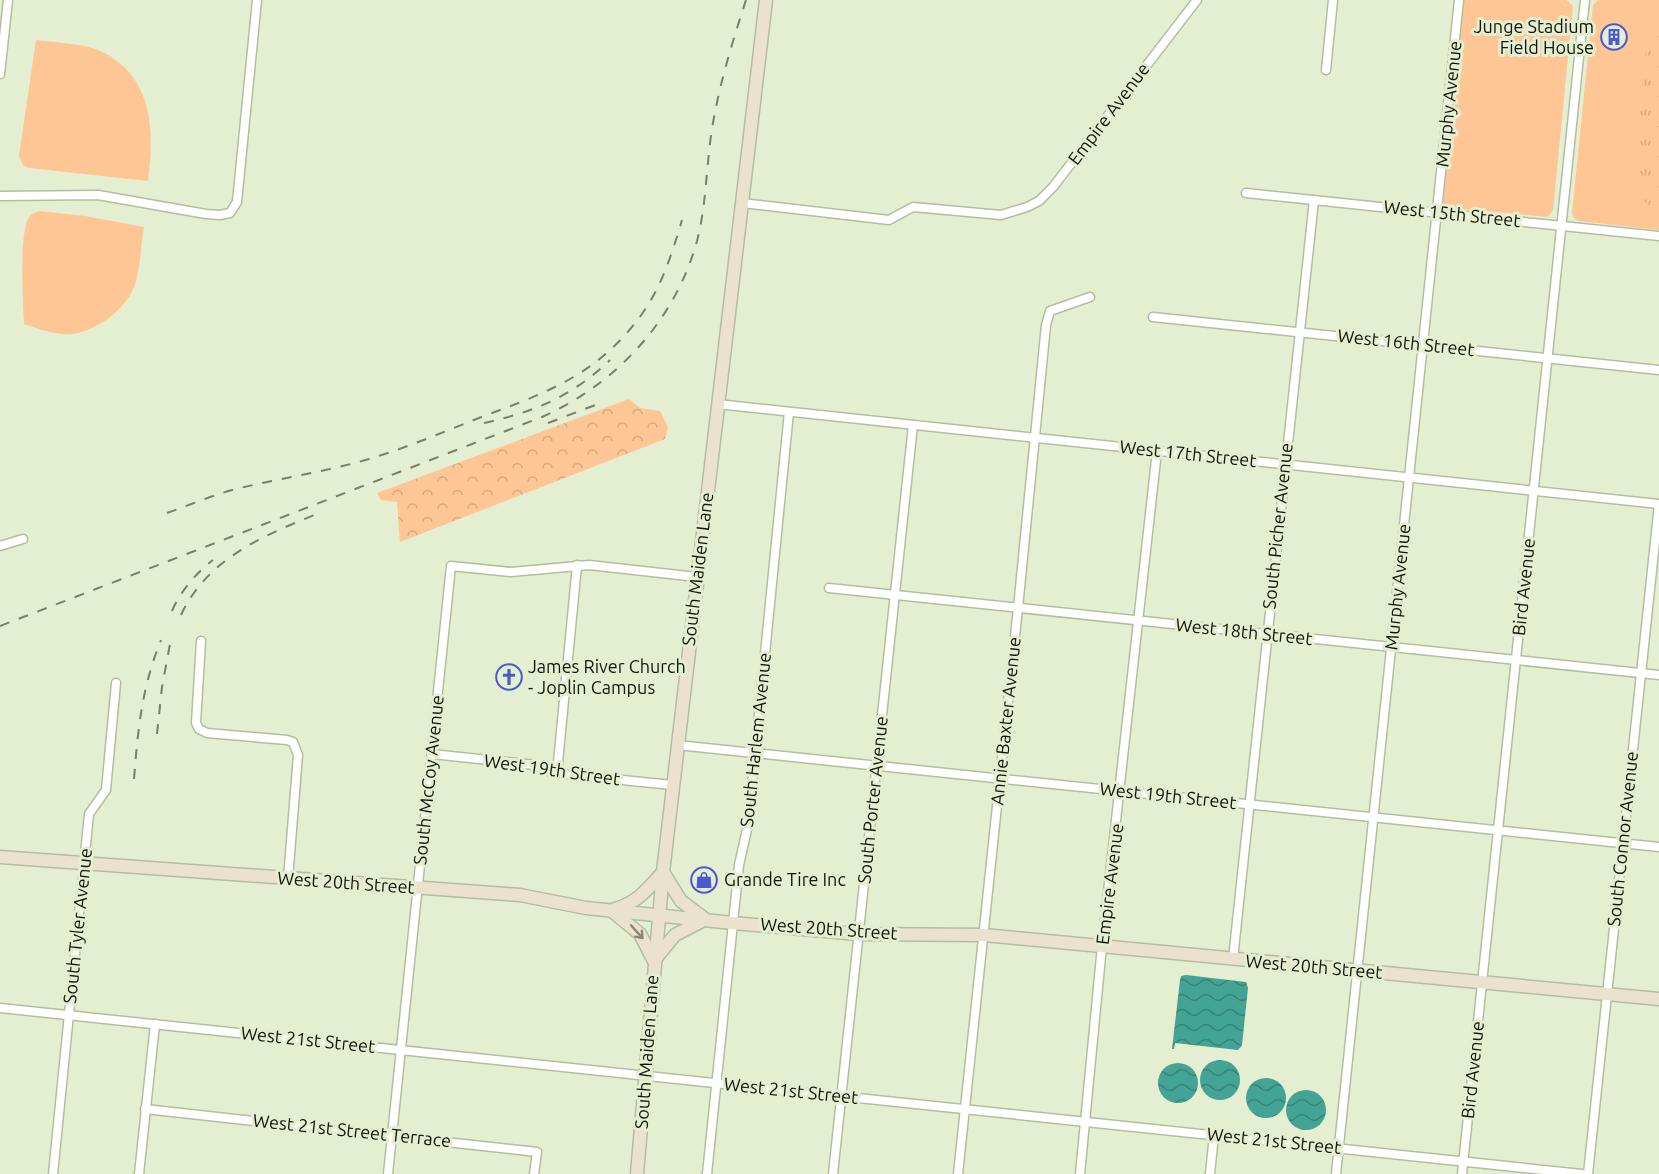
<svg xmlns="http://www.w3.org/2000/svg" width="1659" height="1174" viewBox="0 0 1659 1174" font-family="Ubuntu,sans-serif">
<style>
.green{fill:#fec595}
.forest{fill:url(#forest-crowns)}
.park{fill:url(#park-tufts)}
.water{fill:url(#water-waves)}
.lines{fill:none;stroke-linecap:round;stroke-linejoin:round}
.minor-casing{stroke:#b4bda0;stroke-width:11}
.secondary-casing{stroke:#b4bda0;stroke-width:15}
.minor{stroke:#fff;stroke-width:8}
.secondary{stroke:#eae2cc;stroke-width:12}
.rail{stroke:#787f6a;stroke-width:2;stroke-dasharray:10 10;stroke-linecap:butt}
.oneway{stroke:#898675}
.labels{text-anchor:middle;stroke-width:6;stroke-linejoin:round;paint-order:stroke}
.poi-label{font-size:18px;fill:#13160b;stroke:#e4eed0;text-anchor:start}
.street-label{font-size:18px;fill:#13160b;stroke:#e4eed0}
</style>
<defs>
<pattern id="forest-crowns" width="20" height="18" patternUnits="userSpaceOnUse" patternTransform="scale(1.5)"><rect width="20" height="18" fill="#fec595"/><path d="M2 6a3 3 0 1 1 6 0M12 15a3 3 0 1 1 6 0" fill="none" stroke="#d9a87f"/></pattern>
<pattern id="park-tufts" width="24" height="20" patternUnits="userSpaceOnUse" patternTransform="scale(1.5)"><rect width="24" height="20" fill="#fec595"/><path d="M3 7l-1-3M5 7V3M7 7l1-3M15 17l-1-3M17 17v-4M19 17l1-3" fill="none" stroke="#d9a87f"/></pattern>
<pattern id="water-waves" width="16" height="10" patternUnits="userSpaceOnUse" patternTransform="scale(1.5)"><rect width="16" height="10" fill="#43a395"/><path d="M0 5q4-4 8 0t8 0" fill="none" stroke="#378478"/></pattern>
</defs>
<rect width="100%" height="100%" fill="#e4eed0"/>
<!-- green -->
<g class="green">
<polygon points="1464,0 1566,0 1573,6 1553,210 1548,217 1448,208 1443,204"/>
<polygon points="1598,0 1659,0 1659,230 1579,221 1575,219 1572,214 1593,5"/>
<path d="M36 40C56 43 82 43 100 51 153 75 155 131 148 181L29 168 23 165 19 156Z"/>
<path d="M39 211 85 216 144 227C141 243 140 273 134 287 125 310 97 330 73 334 58 336 39 329 24 324 23 300 19 240 28 219 30 214 34 213 39 211Z"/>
</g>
<!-- forest -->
<polygon class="forest" points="629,399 640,408 660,411 668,427 665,439 400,542 397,502 381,500 377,493"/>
<!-- park -->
<path class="park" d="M1659 22V212C1643 204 1635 193 1633 175L1647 42Z"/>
<!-- water -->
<g class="water">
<polygon points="1186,975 1246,982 1248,988 1242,1045 1238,1050 1175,1043 1174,1049 1172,1049 1180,980 1181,976"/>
<circle cx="1220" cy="1080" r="20"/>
<circle cx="1178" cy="1083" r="20"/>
<circle cx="1266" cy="1098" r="20"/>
<circle cx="1306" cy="1110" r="20"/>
</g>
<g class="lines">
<!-- minor casing -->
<g class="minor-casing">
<g id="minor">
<polyline points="1326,70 1333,0"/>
<polyline points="0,74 8,0"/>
<polyline points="1246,193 1659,236"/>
<polyline points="0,196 98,195 206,214 220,215 230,213 237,202 257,0"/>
<polyline points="742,203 889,220 913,207 1001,215 1027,207 1039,201 1053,187 1197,0"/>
<polyline points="1153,317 1659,370"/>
<polyline points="717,404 1659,504"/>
<polyline points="0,546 23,539"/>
<polyline points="829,588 1659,675"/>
<polyline points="201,641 196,723 199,729 207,733 287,740 293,742 298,755 288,879"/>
<polyline points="677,745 1659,847"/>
<polyline points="432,754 535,765 553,773 672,785"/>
<polyline points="557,773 577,565"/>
<polyline points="1233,959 1314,200"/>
<polyline points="0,1008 1582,1174"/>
<polyline points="145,1109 537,1152 534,1174"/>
<polyline points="53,1174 89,814 106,790 116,683"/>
<polyline points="139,1174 155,1024"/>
<polyline points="388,1174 451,566 511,572 589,565 697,577"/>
<polyline points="707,1174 739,865 748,825 789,412"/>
<polyline points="833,1174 913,425"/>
<polyline points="958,1174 1018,608 1046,325 1050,311 1090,297"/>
<polyline points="1080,1174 1102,946 1157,451"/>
<polyline points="1210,1174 1214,1135"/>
<polyline points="1336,1174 1459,0"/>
<polyline points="1462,1174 1585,0"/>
<polyline points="1588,1174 1659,504"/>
</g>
</g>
<!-- secondary casing -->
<g class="secondary-casing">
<g id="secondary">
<polyline points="0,857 520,895 586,908 733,923 858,934 984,935 1659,999"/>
<path d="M615 909C637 903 648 889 663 872L681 901 705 919"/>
<polyline points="612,911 640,934 654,961"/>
<polyline points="656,958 675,935 702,921"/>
<polyline points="637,1174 663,872 766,0"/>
</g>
</g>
<!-- minor -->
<use href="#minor" class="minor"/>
<!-- secondary -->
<use href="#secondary" class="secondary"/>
<!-- rail -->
<g class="rail">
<path d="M484 423C534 412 573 396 610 360"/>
<polyline points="548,423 598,404"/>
<path d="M167 513C190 505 213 495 236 489 280 478 325 472 369 459 406 448 443 432 479 418 542 394 592 378 636 322 660 292 671 257 682 220"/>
<path d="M172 611C180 592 196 573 213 560"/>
<path d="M181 615C208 557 267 534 322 512"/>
<path d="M0 626 542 417C616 384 675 321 697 241 707 203 706 162 713 123 720 82 733 40 746 0"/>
<polyline points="157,734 162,687 170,644"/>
<path d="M134 779C138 728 142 687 161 640"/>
</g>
</g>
<!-- one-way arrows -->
<defs><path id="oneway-shaft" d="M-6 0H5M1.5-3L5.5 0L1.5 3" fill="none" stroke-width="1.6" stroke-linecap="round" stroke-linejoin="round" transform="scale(1.5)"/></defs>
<use class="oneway" href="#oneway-shaft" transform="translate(637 932) rotate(48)"/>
<!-- icons -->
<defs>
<g id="building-ring" transform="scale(1.35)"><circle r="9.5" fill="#e4eed0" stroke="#4b5ad0" stroke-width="1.5"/><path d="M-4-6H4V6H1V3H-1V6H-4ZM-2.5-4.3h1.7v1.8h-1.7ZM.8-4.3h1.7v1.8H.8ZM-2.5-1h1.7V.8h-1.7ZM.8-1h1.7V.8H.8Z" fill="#4b5ad0"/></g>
<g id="church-ring" transform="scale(1.35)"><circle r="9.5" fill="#e4eed0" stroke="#4b5ad0" stroke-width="1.5"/><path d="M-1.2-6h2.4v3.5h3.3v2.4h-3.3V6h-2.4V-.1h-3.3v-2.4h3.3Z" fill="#4b5ad0"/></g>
<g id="shop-ring" transform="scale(1.35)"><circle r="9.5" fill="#e4eed0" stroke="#4b5ad0" stroke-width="1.5"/><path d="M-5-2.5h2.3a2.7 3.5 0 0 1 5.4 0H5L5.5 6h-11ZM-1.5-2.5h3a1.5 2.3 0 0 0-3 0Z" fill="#4b5ad0"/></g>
</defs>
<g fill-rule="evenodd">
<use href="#building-ring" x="1614" y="37"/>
<use href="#church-ring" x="509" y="677"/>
<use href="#shop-ring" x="704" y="880"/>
</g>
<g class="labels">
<!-- poi labels -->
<g class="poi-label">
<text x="1594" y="33" text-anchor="end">Junge Stadium<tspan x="1594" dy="21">Field House</tspan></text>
<text x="528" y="673">James River Church<tspan x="528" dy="21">- Joplin Campus</tspan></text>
<text x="724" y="886">Grande Tire Inc</text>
</g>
<!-- street labels -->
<g class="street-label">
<text transform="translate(1449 104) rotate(-84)" y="6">Murphy Avenue</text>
<text transform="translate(1109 114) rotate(-53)" y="6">Empire Avenue</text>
<text transform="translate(1452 214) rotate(6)" y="6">West 15th Street</text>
<text transform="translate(1406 343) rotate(6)" y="6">West 16th Street</text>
<text transform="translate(1188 454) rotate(6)" y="6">West 17th Street</text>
<text transform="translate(1278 526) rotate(-84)" y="6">South Picher Avenue</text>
<text transform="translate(698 569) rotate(-83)" y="6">South Maiden Lane</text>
<text transform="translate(1398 587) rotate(-84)" y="6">Murphy Avenue</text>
<text transform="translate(1524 587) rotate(-84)" y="6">Bird Avenue</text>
<text transform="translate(1244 632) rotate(6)" y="6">West 18th Street</text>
<text transform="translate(1006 721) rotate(-84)" y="6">Annie Baxter Avenue</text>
<text transform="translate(756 740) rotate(-84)" y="6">South Harlem Avenue</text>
<text transform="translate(552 770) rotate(8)" y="6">West 19th Street</text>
<text transform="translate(429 780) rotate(-84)" y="6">South McCoy Avenue</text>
<text transform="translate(1168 796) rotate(6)" y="6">West 19th Street</text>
<text transform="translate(873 800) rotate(-84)" y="6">South Porter Avenue</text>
<text transform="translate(1623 839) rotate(-84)" y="6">South Connor Avenue</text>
<text transform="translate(346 883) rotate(4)" y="6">West 20th Street</text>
<text transform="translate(1110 884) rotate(-83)" y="6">Empire Avenue</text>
<text transform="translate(78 926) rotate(-84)" y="6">South Tyler Avenue</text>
<text transform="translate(829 929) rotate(4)" y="6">West 20th Street</text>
<text transform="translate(1314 967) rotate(5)" y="6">West 20th Street</text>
<text transform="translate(308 1040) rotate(6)" y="6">West 21st Street</text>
<text transform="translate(647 1052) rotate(-86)" y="6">South Maiden Lane</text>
<text transform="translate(1473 1070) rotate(-84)" y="6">Bird Avenue</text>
<text transform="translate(791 1091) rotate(6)" y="6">West 21st Street</text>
<text transform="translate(352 1131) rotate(6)" y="6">West 21st Street Terrace</text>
<text transform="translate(1274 1141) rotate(6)" y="6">West 21st Street</text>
</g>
</g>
</svg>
